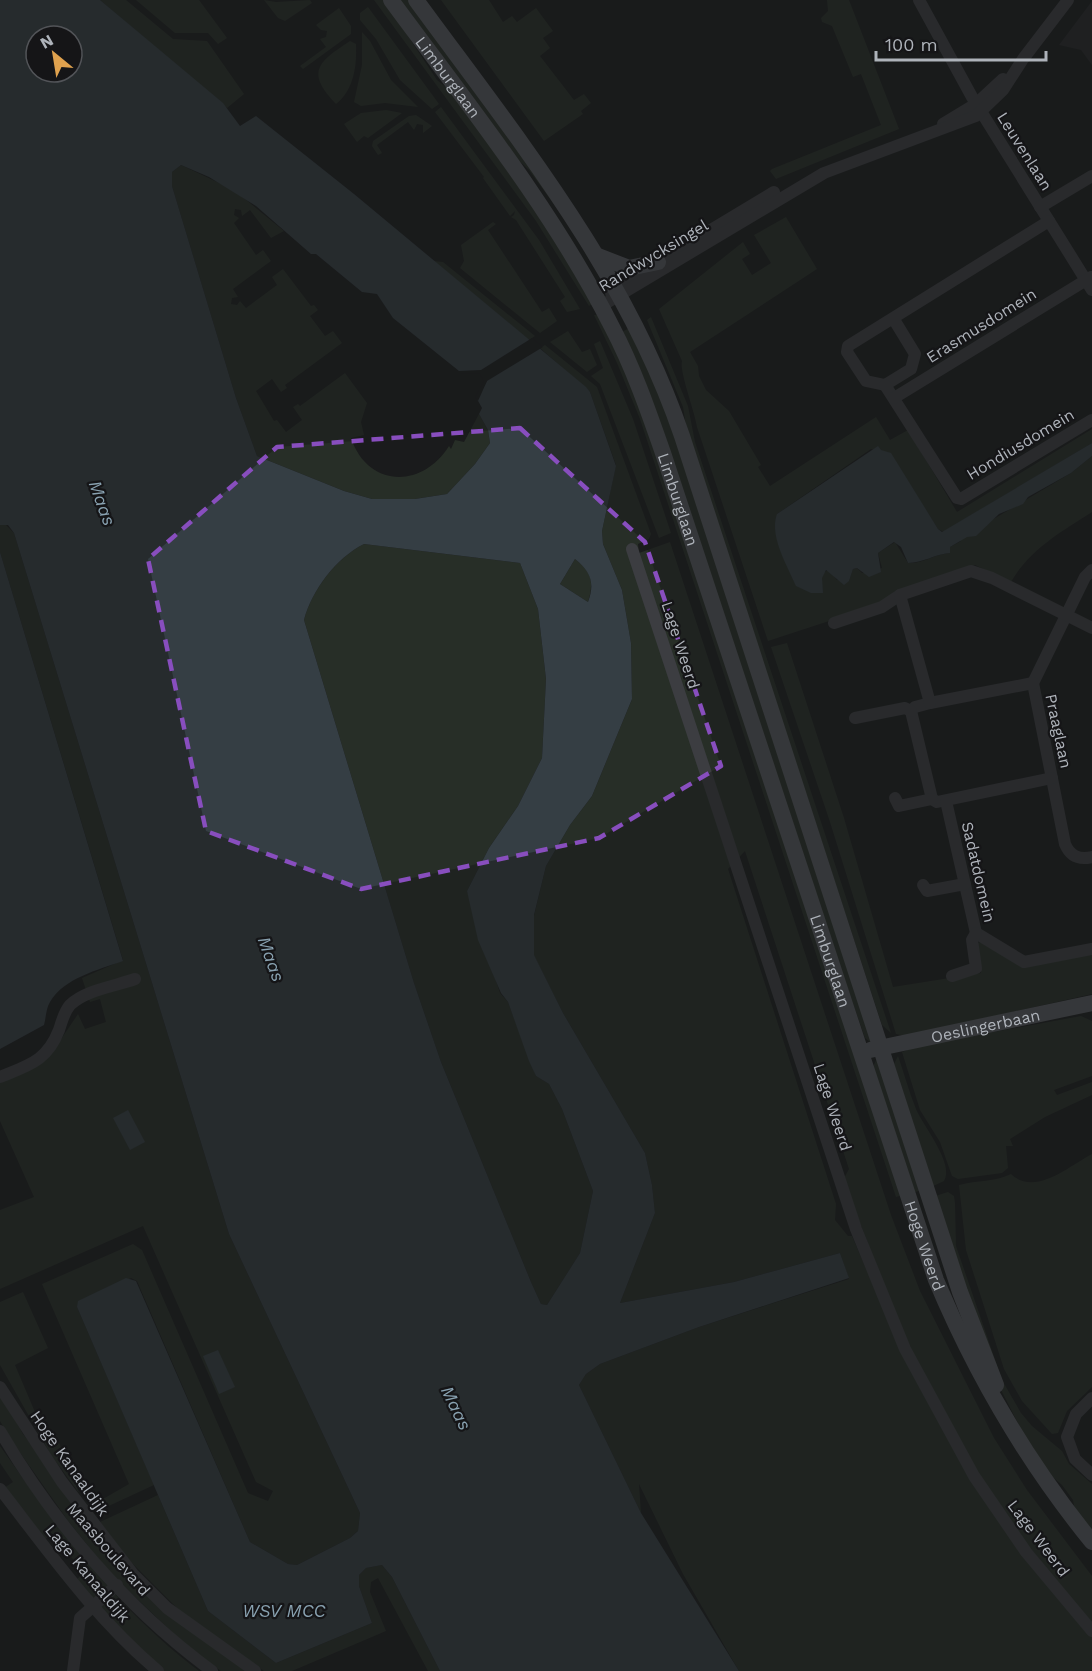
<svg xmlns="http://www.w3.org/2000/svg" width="1092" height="1671" viewBox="0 0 1092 1671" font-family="'Work Sans',sans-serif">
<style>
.built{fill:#262729}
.green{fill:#272e27;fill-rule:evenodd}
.water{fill:#353e44;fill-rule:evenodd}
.pier{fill:#1a1b1c}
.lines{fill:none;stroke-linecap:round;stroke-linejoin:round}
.minor{stroke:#3c3d41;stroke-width:12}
.major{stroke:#585a60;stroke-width:16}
.marked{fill:none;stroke:#884ebe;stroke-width:4.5;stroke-dasharray:12 8;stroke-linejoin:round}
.labels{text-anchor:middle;stroke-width:4.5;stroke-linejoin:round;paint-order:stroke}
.street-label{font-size:16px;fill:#aeb3ba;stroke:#151517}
.water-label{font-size:18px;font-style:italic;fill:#89a2b1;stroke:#151517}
</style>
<rect width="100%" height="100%" fill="#1a1b1c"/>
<!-- built -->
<polygon class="built" points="1092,1 1092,65 1081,50 1059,45"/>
<!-- green -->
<g class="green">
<polygon points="100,0 126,0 173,39 207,41 244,94 227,108"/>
<polygon points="136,0 199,0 227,38 218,44 208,33 175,33"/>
<polygon points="264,0 276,2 310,0 312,3 285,21 278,18"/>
<polygon points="374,0 384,0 437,80 453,93 543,216 592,304 589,306 536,221"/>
<polygon points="398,0 408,0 539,177 569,225 529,170 511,153"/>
<polygon points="441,0 489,0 503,22 512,16 517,22 536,8 553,31 543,38 550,48 540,56 574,100 584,94 591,103 581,111 583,114 544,141"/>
<polygon points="827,0 849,0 899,129 776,179 770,171 772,169 881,125 861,74 853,77 832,26 822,22 821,18 828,11"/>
<polygon points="368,7 439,104 432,109 400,80 376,39 360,20 360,13"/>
<polygon points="339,8 351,26 351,34 303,69 300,66 326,47 320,39 326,37 327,31 321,30 316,25"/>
<polygon points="362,32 370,41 391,80 418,107 385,103 361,106 354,102 362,65"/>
<path d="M350 41 356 44C357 65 354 90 336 104 305 72 318 62 350 41Z"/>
<polygon points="441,107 539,240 580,309 567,312 560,301 565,297 516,220 511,217 514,215 515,211 510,216 483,178 484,177 435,112"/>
<polygon points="386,110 402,113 368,138 364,136 357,142 344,124 361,113"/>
<polygon points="416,115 432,126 423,133 423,125 417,124 414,130 408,122 377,145 382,153 378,155 372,146 373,141 409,116"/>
<path d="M181 165 234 190 284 231 271 238 250 210 242 216 241 210 235 209 234 215 239 218 234 223 256 255 263 250 271 261 233 289 238 297 232 298 231 304 237 305 240 301 246 308 277 285 272 277 283 269 311 306 314 305 318 310 310 316 325 336 333 331 342 343 285 385 287 388 281 392 272 379 256 391 274 421 277 420 286 432 302 420 293 407 298 404 300 406 345 373 367 403 361 422 364 435 351 438C368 488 422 489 449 446L451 449 455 440 464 442 479 414 488 430 490 443 475 464 447 494 415 499H372L344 491 257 456 236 398 172 186V172Z"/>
<path d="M786 217 817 269 690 352 698 366 699 376 706 390 729 411 761 465 758 467 770 486 876 417 890 440 908 430 957 512 1092 429V443L960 522 992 520 1071 473 1092 456V512C1061 532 1030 549 1011 582L975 565 894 592 878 605 768 641 697 427C695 412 679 371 682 361L659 309 743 242 750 254 742 259 752 275 771 263 754 235ZM871 449 889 453 938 529 961 541 950 547V553C935 554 922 564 908 563L895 542 878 553 882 568 862 573 857 568 853 569 849 581 837 580 829 570 822 573V578L777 514Z"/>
<polygon points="493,222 496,224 488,230 542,312 549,308 557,321 540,333 460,268 464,261 461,245"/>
<polygon points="433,261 443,262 535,336 529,340"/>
<polygon points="594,315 597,315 624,360 903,1195 896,1197 640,419 617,363"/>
<polygon points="651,317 688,406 695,442 891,1033 882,1025 687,432 683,407 647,320"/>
<polygon points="631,327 662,397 873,1040 870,1042 865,1038 620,333"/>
<polygon points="568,331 582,352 590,349 597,365 587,372 550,342"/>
<polygon points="600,341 633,419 671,533 659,538 600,384 591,376 603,368 594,344"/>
<path d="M545 345 597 387 651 534 649 539 638 544 639 553 670 542 891 1215 920 1291 994 1438 1027 1490 1092 1576V1671H739L683 1574 639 1484 641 1513 579 1385 586 1374 600 1364 699 1327 849 1279 840 1253 734 1282 620 1303 655 1213 652 1185 645 1153 563 1013 534 956V916L546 866 570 825 592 796 632 699 631 643 622 590 603 544 602 531 616 465 590 392 540 348ZM745 851 849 1169 843 1180 868 1243 867 1271 852 1236H848L835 1220 836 1204 728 869Z"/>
<polygon points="4,523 14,533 229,1234 360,1513 358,1531 350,1538 297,1565 288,1564 250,1542 137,1281 131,1278 77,1307 154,1485 100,1510 96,1503 129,1484 42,1284 133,1244 142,1250 248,1493 268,1501 273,1491 256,1482 143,1226 0,1289 0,1210 34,1197 0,1121 0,1081 49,1057 78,1014 85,1029 106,1022 100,999 90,1002 82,978 123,960 0,552 0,525"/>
<path d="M364 544 520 563 538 609 546 679 542 758 518 806 489 848 467 891 500 993 508 1002 536 1076 549 1084 562 1109 593 1191 580 1253 547 1305 541 1304 531 1282 441 1062 414 983 304 620C312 590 336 558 364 544Z"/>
<path d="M575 559C592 572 594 582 588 602L560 584Z"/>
<polygon points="787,643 844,818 893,987 981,973 977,944 980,942 1007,958 1092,951 1092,994 906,1036 896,1034 830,822 771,647"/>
<polygon points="1081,1016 1092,1021 1092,1076 1054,1090 1057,1095 1092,1082 1092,1095 1045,1117 1010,1139 1013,1146 1006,1146 1008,1168 1002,1173 958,1179 952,1176 940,1142 920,1110 902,1052 918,1046"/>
<path d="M898 1056C904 1073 909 1092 916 1109 923 1126 955 1164 944 1181L929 1188 894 1064Z"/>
<polygon points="877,1058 922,1190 909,1194 872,1069"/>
<path d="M1092 1154V1387L1067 1411 1058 1433 1052 1434 1022 1401 1004 1369 966 1250 959 1185C977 1180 995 1182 1011 1174 1035 1197 1069 1166 1092 1154Z"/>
<polygon points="948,1192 954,1196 955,1203 956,1246 1002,1380 1021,1413 1032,1426 1062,1451 1069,1464 1092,1484 1092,1532 1075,1510 1073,1500 1062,1485 1048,1473 1023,1433 997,1382 932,1197"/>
<polygon points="23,1292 48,1348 15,1365 46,1438 56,1435 79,1493 51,1455 0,1365 0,1302"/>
<polygon points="0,1394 23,1434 125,1568 248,1671 221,1671 190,1649 111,1574 69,1522 14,1444 0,1421"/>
<path d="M0 1446C58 1529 117 1609 199 1671H164L129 1642 76 1580 84 1573 53 1534 45 1539 4 1488 13 1482 0 1463Z"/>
<polygon points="158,1495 208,1611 276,1663 372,1623 359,1586 359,1575 366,1568 382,1565 392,1577 440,1671 428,1671 378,1578 371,1582 370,1592 386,1631 292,1671 264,1671 190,1621 129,1560 100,1522"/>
</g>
<!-- water -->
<g class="water">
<path d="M0 0H100L223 103 240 126 256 116 354 194 586 387 590 392 616 466 602 531 603 544 622 590 631 643 632 699 592 796 570 825 546 866 534 915V955L563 1013 645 1153 652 1185 655 1213 620 1303 734 1282 840 1253 849 1278 699 1327 600 1364 586 1374 579 1385 641 1513 739 1671H440L392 1577 382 1565 366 1568 359 1575V1586L372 1623 276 1663 208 1611 77 1307 78 1301 126 1278 136 1281 250 1542 288 1564 297 1565 350 1538 358 1531 360 1513 229 1234 14 533 8 525H0ZM36 36H72V72H36ZM181 165 209 177 256 206 311 254H316L362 292 377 294 393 318 459 371H481L487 381 477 399 482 408 479 414 488 430 490 443 475 464 447 494 415 499H372L344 491 257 456 236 398 172 186V172ZM364 544 520 563 538 609 546 679 542 758 518 806 489 848 467 891 478 940 501 993 508 1002 529 1061 536 1076 549 1084 562 1109 593 1191 580 1253 547 1305 541 1304 531 1282 441 1062 414 983 304 620C312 590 336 558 364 544ZM575 559C591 572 595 583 588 602L560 584Z"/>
<path d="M1092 443V456L1071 473 1028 497 1023 504 999 514 976 536 967 537 950 547V553C935 554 923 563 908 563L901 547 894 542 878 553 881 572 869 577 857 568 853 569 849 581 844 585 826 570 822 578 823 593H811L796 586C787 565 769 536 777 514L878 446 881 450 891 453 938 529 942 532Z"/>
<path d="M0 552 123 961C98 970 64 978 50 1002 46 1008 46 1018 44 1025L0 1049Z"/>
<polygon points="128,1110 145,1142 130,1150 113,1118"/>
<polygon points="218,1350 235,1387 219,1394 203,1356"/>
</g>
<!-- pier -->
<polygon class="pier" points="532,338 543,347 487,381 478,401 475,397 484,381 479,373 461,374 459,371 481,370"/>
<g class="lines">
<!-- minor -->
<g class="minor">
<polyline points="919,0 972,97 1092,290"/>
<polyline points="943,124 976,104 1003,79"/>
<polyline points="1040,207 1092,176"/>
<polyline points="611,293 616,287 774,192"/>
<polyline points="601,306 824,173 976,116 1003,90 1023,59 1068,0"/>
<polyline points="893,318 915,354 911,369 885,385 866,381 847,352 848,346 1049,221"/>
<polyline points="885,385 957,498 961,499 1092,420"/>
<polyline points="894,398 1091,277"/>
<polyline points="632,549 856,1229 905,1349 974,1476 1026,1552 1092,1631"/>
<path d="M1092 570 1085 577 1033 683 1065 844C1070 856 1079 860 1092 857"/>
<polyline points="834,623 882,607 900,595"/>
<polyline points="1033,683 930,703 915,707 911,711 932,799 937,802 1052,778"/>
<polyline points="930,703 900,595 971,571 992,578 1092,628"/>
<polyline points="855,718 905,708 911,711"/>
<polyline points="895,798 899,806 932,799"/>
<polyline points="946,801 976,933 1024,962 1092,949"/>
<polyline points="923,885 927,891 965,884"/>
<polyline points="952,976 976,968 972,940 976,933"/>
<path d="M0 1077C29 1065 47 1061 59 1030 62 1021 64 1012 70 1005 85 990 116 986 135 979"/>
<polyline points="0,1387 62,1482 133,1574 167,1608 255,1671"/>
<polyline points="1092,1398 1076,1414 1067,1437 1075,1459 1092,1475"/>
<path d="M0 1431C54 1523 126 1608 212 1671"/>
<path d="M0 1489C49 1552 96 1619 158 1671"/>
<polyline points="73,1671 80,1618 117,1585"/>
</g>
<!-- major -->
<g class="major">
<path id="s1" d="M391 0C469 106 553 210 612 327 633 367 648 410 663 453L936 1280C976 1375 1027 1462 1092 1542"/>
<path d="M416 0C517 138 626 271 682 436L960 1292 996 1385"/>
<polyline points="598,256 629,268 658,262"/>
<path id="s2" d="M870 1050 1092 1003"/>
</g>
</g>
<!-- marked area -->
<path d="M0 0H1092V1671H0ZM520 428 645 542 721 766 599 838 361 889 206 831 148 559 277 447Z" fill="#1a1b1c" fill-opacity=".55" fill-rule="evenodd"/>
<path class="marked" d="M520 428 645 542 721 766 599 838 361 889 206 831 148 559 277 447Z"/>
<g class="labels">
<!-- street labels -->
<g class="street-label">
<text dy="6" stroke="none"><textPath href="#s1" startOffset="96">Limburglaan</textPath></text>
<text transform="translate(1025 151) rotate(58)" y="6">Leuvenlaan</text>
<text transform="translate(653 255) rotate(-31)" y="6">Randwycksingel</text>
<text transform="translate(981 325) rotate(-32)" y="6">Erasmusdomein</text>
<text transform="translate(1020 444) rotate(-31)" y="6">Hondiusdomein</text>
<text dy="6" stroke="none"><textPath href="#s1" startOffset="580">Limburglaan</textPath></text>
<text transform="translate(681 645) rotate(72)" y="6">Lage Weerd</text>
<text transform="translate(1059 731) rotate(78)" y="6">Praaglaan</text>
<text transform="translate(979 872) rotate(77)" y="6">Sadatdomein</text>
<text dy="6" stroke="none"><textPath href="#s1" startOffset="1066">Limburglaan</textPath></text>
<text dy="6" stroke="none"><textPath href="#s2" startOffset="118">Oeslingerbaan</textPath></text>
<text transform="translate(833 1107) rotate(72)" y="6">Lage Weerd</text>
<text dy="6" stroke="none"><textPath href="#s1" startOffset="1366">Hoge Weerd</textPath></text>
<text transform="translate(70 1463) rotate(55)" y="6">Hoge Kanaaldijk</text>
<text transform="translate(1039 1538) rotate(53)" y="6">Lage Weerd</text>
<text transform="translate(109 1549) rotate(49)" y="6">Maasboulevard</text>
<text transform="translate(88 1573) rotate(50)" y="6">Lage Kanaaldijk</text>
</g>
<!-- water labels -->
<g class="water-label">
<text transform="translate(102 503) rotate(70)" y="6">Maas</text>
<text transform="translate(271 959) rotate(70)" y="6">Maas</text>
<text transform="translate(456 1408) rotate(64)" y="6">Maas</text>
<text x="284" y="1617">WSV MCC</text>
</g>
</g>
<!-- north arrow -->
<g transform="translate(54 54) rotate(330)"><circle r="28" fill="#151517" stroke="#525458" stroke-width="1.5"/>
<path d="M0-4.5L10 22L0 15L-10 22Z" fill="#e0a24e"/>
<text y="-9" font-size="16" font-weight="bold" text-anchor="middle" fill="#aeb3ba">N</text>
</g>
<!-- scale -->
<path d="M876 51v9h170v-9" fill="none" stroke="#aeb3ba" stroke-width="3"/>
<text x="885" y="51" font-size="18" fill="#aeb3ba" stroke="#151517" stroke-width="4.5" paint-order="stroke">100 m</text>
</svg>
